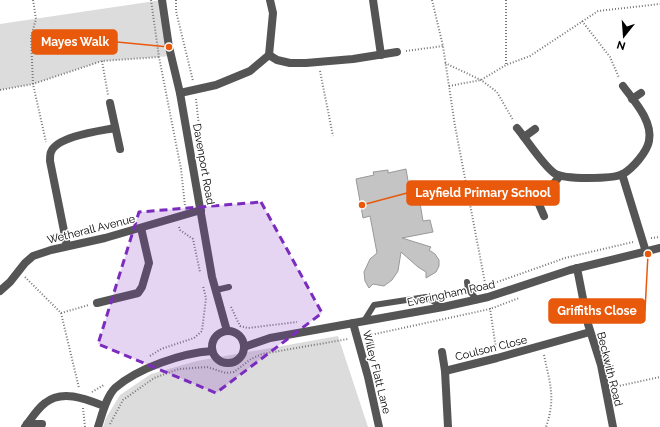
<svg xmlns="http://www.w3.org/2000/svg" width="660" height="427" viewBox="0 0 660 427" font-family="Raleway,sans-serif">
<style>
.green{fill:#dcdcdc}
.building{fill:#c4c4c4;stroke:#999}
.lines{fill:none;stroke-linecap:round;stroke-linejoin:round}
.path{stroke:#777;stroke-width:2;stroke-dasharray:1 2;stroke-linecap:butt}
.lane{stroke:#555;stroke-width:6}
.street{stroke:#555;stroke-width:8}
.marked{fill:#7b2cbf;fill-opacity:0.2;stroke:#7b2cbf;stroke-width:3;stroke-dasharray:8 5;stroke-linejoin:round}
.labels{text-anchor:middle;stroke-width:3;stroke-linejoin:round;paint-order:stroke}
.street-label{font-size:11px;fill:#000;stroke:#fff}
.leader{fill:none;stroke:#e8590c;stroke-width:1.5}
.callout-dot{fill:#e8590c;stroke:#fff;stroke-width:1.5}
.callout{fill:#e8590c;stroke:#e8590c;stroke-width:1.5}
.callout-label{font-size:12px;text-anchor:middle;font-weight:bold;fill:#fff}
</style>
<rect width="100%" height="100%" fill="#fff"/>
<!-- green -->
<g class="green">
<polygon points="162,0 171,56 102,61 33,84 0,90 0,24"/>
<polygon points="338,336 368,427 103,427 106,418 120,395 151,374 197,361"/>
</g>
<!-- building -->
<polygon class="building" points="406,169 410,192 418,191 423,221 430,220 433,232 402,238 431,247 429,250 435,254 439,260 439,266 436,272 426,278 426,272 418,267 401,252 398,271 392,280 384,286 373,284 369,288 365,281 364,272 370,259 377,253 370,216 363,218 356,179 374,175 373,172 388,170 388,173"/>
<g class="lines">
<!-- path -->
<g class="path">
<polyline points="33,0 36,19 31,37 33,84 46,142"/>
<polyline points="151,0 159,57 181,169 185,206"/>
<polyline points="176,0 176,11 193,81"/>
<polyline points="432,0 443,46 455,126 486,288"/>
<polyline points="506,0 506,65"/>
<polyline points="582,21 610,57 619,78"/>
<polyline points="406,51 443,46"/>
<polyline points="102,61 108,95"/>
<polyline points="445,63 481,80 497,92 513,120"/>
<polyline points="320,71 333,136"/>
<polyline points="449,86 481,80 506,65 530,56 598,11 660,4"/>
<polyline points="0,90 33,84 102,61 160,57"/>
<polyline points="196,99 202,154"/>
<polyline points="179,227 180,230 193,239 200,272"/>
<polyline points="651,238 660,237"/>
<polyline points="25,277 61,313 79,388"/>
<polyline points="477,288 486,286 565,258 633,242"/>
<polyline points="231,307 240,326 248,328 297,322"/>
<polyline points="490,308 496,349"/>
<polyline points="61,313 89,305"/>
<polyline points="366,336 490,309 519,298"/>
<path d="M544 355C550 384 556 398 546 427"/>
<polyline points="150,356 161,349 194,338 202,331 206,298 203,286"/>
<polyline points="614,387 660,377"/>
<polyline points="92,392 104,385"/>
<polyline points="83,408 85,427"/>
<polyline points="110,424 123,400 154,378 179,369 207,367 226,373 234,372 251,359 262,354 348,339"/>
</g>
<!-- lane -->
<g class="lane">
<polyline points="467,282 468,289 477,300"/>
<polyline points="216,290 229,287"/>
<polyline points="364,321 374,305 426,297 443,307"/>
</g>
<!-- street -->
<g class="street">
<polyline points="162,0 169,47 180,93 212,277 227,331"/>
<polyline points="373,0 381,55"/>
<polyline points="269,55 277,60 290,63 306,63 353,59 397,52"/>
<polyline points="180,93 216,85 250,71 269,55 273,13 270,0"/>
<polyline points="632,99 641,93"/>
<polyline points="110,103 120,149"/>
<path d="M517 128C527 140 542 164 554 173 563 180 613 179 623 174 633 168 647 152 649 141 653 121 634 101 623 86"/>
<polyline points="524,137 535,129"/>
<polyline points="622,174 646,252"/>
<polyline points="526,200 538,202 544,216"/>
<polyline points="538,202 560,176"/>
<path d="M67 246 50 161C50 159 50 154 51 152 57 136 100 131 115 128"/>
<polyline points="577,268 588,324 601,365 613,427"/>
<polyline points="0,291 10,282 25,263 33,256 51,250 105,238 201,210"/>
<polyline points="97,303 138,293 142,287 149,263 141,228"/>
<polyline points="353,323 368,377 379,427"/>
<circle cx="228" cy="347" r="16"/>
<polyline points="244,347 270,338 443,307 488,297 570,270 660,248"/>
<polyline points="442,352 445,371 448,427"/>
<polyline points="445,371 497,358 590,332"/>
<polyline points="27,424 42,424"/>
<path d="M25 427C31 419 37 409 45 403 62 389 86 399 104 406"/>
<path d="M98 427C102 415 106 397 115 388 138 368 182 353 212 351"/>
</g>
</g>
<!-- marked area -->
<path class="marked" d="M261 202 322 313 216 393 98 344 139 212Z"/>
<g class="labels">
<!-- street labels -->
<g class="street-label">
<text transform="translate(204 164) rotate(80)" y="4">Davenport Road</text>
<text transform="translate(91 229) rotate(-14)" y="4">Wetherall Avenue</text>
<text transform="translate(451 293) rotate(-12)" y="4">Everingham Road</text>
<text transform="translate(491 348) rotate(-14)" y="4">Coulson Close</text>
<text transform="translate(610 369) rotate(76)" y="4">Beckwith Road</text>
<text transform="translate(377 372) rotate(76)" y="4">Willey Flatt Lane</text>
</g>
</g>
<!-- callouts -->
<path class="leader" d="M169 47L117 42M362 205L407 193M648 254L645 311"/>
<g class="callout-dot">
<circle cx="169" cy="47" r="4"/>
<circle cx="362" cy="205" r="4"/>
<circle cx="648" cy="254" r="4"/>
</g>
<g class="callout">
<rect x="32" y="30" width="85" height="24" rx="4"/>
<rect x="407" y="181" width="152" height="24" rx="4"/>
<rect x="549" y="299" width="96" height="24" rx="4"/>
</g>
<g class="callout-label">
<text x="75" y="46">Mayes Walk</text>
<text x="483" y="197">Layfield Primary School</text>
<text x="597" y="315">Griffiths Close</text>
</g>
<!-- north arrow -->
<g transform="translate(624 36) rotate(197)" stroke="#ffffff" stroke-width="3" paint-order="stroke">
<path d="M0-3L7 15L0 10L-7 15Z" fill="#000000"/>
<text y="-6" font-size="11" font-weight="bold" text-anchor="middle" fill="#000000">N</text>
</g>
</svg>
